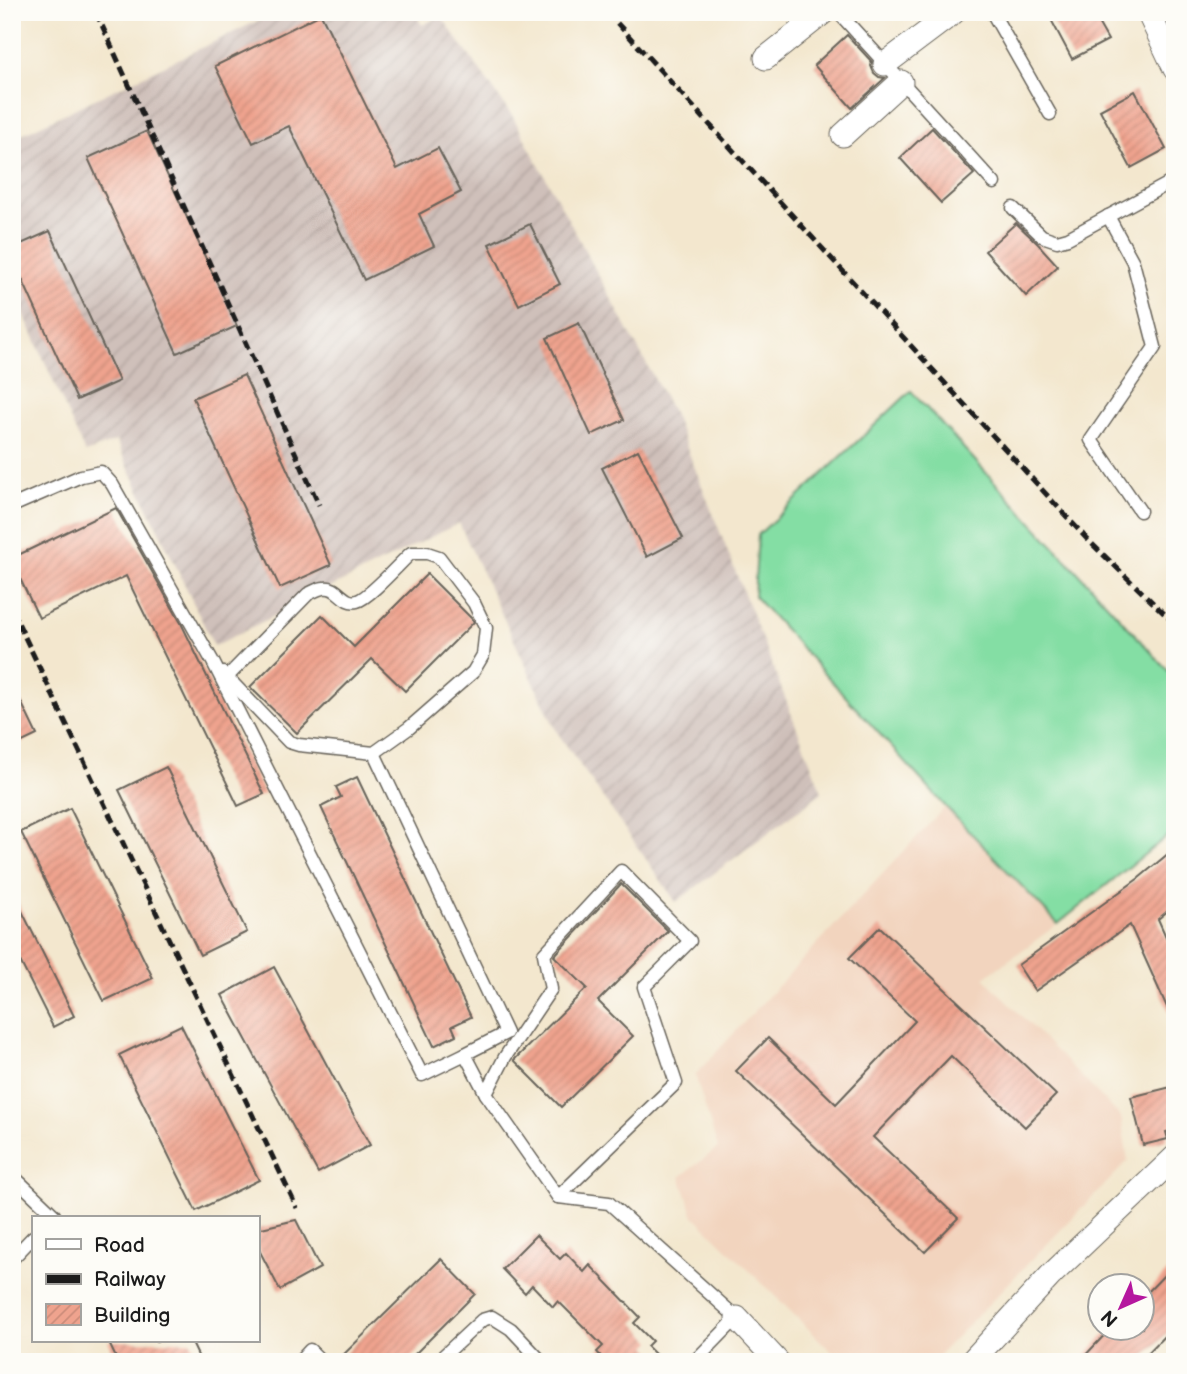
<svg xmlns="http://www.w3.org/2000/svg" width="1187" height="1374" viewBox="0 0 1187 1374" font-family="'Balsamiq Sans',sans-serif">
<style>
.built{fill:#f2d4be}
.industrial{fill:url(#industrial-furrows)}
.pitch{fill:#84dea4;stroke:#507d60;stroke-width:2}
.building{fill:url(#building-hatch)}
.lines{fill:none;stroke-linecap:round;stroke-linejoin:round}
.lane-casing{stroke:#67635a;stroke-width:15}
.street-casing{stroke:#67635a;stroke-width:25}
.lane{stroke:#fff;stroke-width:12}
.street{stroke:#fff;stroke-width:23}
.rail{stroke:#1c1c1c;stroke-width:5;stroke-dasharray:10 5;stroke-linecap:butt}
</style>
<defs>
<pattern id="industrial-furrows" width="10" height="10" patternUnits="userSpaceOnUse" patternTransform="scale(1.75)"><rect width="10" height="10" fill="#cfc0ba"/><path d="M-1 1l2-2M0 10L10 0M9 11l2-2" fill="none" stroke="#b1a49f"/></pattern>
<pattern id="building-hatch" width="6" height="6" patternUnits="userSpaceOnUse" patternTransform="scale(1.75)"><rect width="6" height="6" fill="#efa38e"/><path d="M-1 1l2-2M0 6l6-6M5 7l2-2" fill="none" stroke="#cc8c7a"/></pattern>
</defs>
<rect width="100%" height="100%" fill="#fdfcf7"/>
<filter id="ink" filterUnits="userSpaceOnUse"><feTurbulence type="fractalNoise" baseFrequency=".0143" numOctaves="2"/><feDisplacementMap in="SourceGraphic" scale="14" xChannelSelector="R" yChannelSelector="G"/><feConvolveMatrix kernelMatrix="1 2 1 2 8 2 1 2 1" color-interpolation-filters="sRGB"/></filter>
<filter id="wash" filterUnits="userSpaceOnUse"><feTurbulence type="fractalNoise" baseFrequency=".00686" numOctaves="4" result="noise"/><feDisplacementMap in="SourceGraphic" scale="28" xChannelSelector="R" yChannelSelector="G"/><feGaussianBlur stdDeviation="1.57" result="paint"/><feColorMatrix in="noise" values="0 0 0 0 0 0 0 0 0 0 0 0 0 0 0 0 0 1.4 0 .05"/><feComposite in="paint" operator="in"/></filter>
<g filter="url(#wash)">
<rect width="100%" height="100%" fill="#f3e7ce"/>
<!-- built -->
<polygon class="built" points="911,391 1175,678 1175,830 1058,924 984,978 1121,1117 1128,1161 932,1362 842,1362 694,1216 680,1177 718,1148 695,1075 945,807 754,596 758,535"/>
<!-- industrial -->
<polygon class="industrial" points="276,12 414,12 422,25 441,16 513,117 674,415 822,792 676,902 557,732 459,523 214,646 116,441 85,453 12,287 12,139"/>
<!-- pitch -->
<polygon class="pitch" points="911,391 1175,678 1175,830 1058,924 946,807 754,596 758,535"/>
<g id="blocks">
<!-- building -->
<g class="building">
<polygon points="1047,12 1092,12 1108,40 1072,59"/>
<polygon points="321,14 397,169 438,148 461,192 419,214 434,246 364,280 289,126 253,143 215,66"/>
<polygon points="847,35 872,62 871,66 874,73 879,77 885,78 852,108 814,65"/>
<polygon points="1135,91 1166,149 1131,168 1100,110"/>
<polygon points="932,128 974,174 941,203 900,158"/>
<polygon points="147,131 237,326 177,353 88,158"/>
<polygon points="1016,223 1038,244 1058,266 1026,296 985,251"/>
<polygon points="530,224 560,284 519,305 489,244"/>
<polygon points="50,231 119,381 77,400 12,257 12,248"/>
<polygon points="579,323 624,420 591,435 547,338"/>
<polygon points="244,375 331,565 280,588 193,398"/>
<polygon points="638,450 683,538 647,557 602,468"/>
<polygon points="116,508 181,623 264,794 238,806 126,576 39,618 12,562 12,558"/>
<polygon points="427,574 471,618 474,622 405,691 372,659 297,733 250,687 322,615 354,647"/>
<polygon points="12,683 37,735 12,747"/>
<polygon points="166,767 247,932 200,955 119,790"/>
<polygon points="357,777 471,1017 452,1026 456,1035 434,1046 321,807 341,797 336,787"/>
<polygon points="70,808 153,978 104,1001 21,832"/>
<polygon points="1175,848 1175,905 1158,919 1175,957 1175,1025 1130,925 1035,991 1018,965 1139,878"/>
<polygon points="621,884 668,931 598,1001 633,1036 561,1107 514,1060 587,988 554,956"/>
<polygon points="12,891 74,1016 53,1027 12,945"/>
<polygon points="880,927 1056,1095 1025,1127 951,1056 873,1137 958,1218 925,1252 736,1071 768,1038 836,1104 915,1021 849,958"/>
<polygon points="274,967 370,1145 318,1173 222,995"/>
<polygon points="181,1025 259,1180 196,1211 119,1055"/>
<polygon points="1175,1086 1175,1130 1166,1132 1168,1139 1143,1145 1131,1097"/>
<polygon points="296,1220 320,1268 280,1290 257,1246 257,1229"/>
<polygon points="536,1235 560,1259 566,1253 584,1272 590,1265 640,1317 634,1323 652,1341 647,1346 663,1362 606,1362 597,1352 603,1346 558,1301 553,1307 532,1285 525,1293 502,1269"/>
<polygon points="441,1259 475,1294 407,1362 336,1362"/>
<polygon points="1175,1264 1175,1325 1139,1362 1079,1362 1111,1328 1142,1328 1142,1298"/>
<polygon points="108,1341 191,1341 201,1362 118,1362"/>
</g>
</g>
</g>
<g filter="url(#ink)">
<use href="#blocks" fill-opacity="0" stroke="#67635a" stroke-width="2"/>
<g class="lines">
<!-- lane casing -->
<g class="lane-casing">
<g id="lane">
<polyline points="838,12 994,183"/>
<polyline points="992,12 1050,114"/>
<polyline points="1013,208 1042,236 1057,241 1068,238 1175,180"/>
<polyline points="1108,216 1133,262 1155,347 1091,440 1140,511"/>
<polyline points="12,506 81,476 101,472 112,484 213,662 422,1075 465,1054 486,1094 558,1197 609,1203 737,1318 694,1362"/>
<path d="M223 673 289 742 299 745 374 753 409 728 473 672 483 655 486 628 474 603 439 557 427 553H411C400 563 369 598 357 601 343 605 338 585 324 588 319 588 313 592 308 594L227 677"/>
<polyline points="374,753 506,1033 465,1054"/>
<polyline points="486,1094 505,1057 551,989 544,954 621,871 690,941 644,987 676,1083 558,1197"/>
<polyline points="12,1175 54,1215 51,1218"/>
<polyline points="12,1259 33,1237"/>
<polyline points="299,1362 310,1350 322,1362"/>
<polyline points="437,1362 482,1320 492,1317 511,1329 542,1362"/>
<polyline points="1171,1362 1175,1358"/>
</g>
</g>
<!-- street casing -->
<g class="street-casing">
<g id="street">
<polyline points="1148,12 1175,69"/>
<polyline points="766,58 824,12"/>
<polyline points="885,64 954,12"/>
<polyline points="843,135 901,82"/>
<polyline points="737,1318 778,1362"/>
<polyline points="971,1362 1052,1274 1175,1157"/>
</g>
</g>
<!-- lane -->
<use href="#lane" class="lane"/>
<!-- street -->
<use href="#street" class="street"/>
<!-- rail -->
<g class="rail">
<polyline points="96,12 319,505"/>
<polyline points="607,12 1087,539 1175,624"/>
<polyline points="12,610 297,1208"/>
</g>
</g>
</g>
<!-- margin -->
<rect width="1187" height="1374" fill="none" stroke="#fdfcf7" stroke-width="42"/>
<!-- legend -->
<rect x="32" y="1216" width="228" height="126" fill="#fdfcf7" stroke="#a3a29f" stroke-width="2"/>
<rect x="46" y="1239" width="35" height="10" fill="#ffffff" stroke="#a3a29f" stroke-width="2"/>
<text x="94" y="1252" font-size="21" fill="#1c1c1c">Road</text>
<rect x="46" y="1274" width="35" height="10" fill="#1c1c1c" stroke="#a3a29f" stroke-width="2"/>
<text x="94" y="1286" font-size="21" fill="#1c1c1c">Railway</text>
<rect x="46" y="1304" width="35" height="21" fill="url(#building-hatch)" stroke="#a3a29f" stroke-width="2"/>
<text x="94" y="1322" font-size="21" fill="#1c1c1c">Building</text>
<!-- north arrow -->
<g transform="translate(1121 1307) rotate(225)"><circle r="33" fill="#fdfcf7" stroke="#a3a29f" stroke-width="2"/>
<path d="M0-5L12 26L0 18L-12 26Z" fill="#b5179e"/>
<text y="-10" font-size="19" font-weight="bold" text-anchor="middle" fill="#1c1c1c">N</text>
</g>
</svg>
